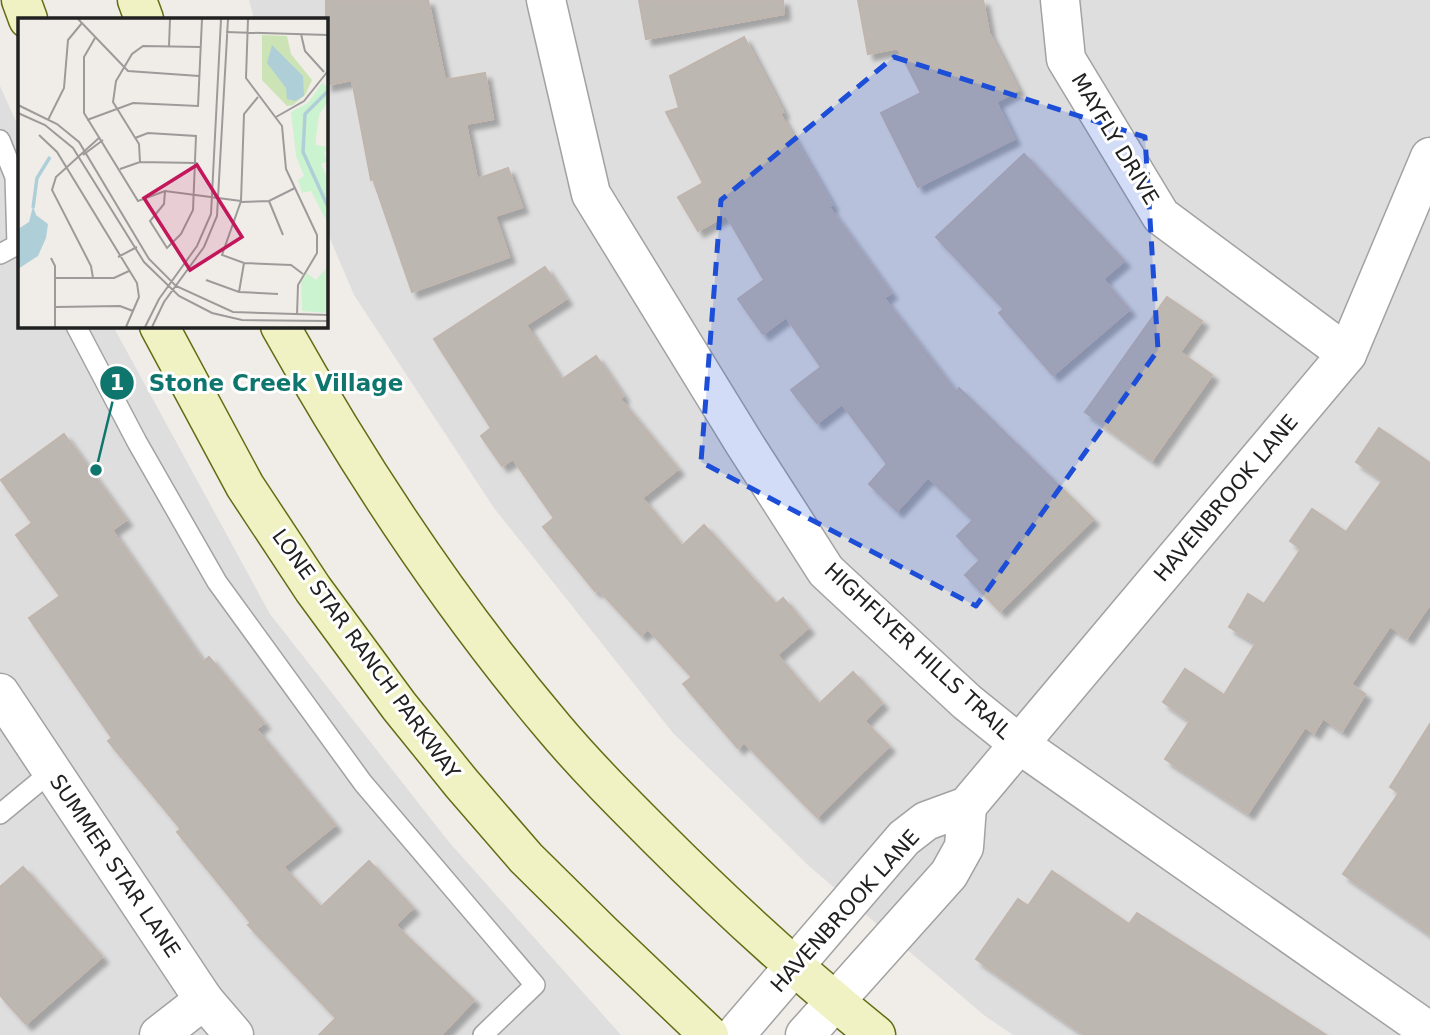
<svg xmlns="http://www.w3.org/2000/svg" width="1430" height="1035" viewBox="0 0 1430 1035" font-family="'DejaVu Sans',sans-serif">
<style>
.residential{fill:#dfdede}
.building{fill:#bdb7b2;stroke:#c0b5ad;stroke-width:2;filter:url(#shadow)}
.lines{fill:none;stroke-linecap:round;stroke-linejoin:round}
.lane-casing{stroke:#a2a2a2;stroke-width:22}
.street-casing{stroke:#a2a2a2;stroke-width:41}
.secondary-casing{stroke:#636c13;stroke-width:41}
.lane{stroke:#fff;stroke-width:19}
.street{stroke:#fff;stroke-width:38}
.secondary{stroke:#f0f2c4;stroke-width:38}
.marked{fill:#1d4ed8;fill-opacity:0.2;stroke:#1d4ed8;stroke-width:5;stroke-dasharray:14 9;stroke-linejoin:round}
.labels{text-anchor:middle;stroke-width:6;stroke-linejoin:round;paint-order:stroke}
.street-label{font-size:21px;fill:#212121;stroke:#fff}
.inset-river{fill:none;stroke:#afcfd8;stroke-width:3.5}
.inset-road{fill:none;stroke:#9d9b99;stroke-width:2}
.view{fill:#c2185b;fill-opacity:0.15;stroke:#c2185b;stroke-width:3.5}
.inset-edge{fill:none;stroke:#212121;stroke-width:3.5}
.leader{fill:none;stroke:#0f766e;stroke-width:2.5}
.callout-dot{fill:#0f766e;stroke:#fff;stroke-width:2.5}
.mark-label{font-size:21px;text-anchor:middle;font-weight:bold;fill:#fff}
.callout-label{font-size:23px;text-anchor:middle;font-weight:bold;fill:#0f766e;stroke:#fff;stroke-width:6;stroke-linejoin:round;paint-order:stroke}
</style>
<defs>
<filter id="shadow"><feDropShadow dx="6" dy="6" stdDeviation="2" flood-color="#0004"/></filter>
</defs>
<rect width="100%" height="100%" fill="#f0ede9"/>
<!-- residential -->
<g class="residential">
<polygon points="249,0 1430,0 1430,1035 1013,1035 985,1016 810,867 673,733 494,508 354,295 326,229 326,19 254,19"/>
<polygon points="0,86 19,128 19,326 113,326 270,614 449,842 621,1035 0,1035"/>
</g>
<!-- building -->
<g class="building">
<polygon points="326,0 428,0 445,80 485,73 493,119 466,124 477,179 508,168 522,207 495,216 509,257 412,292 373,179 371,180 352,80 326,85"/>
<polygon points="639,0 783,0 784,14 646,39"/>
<polygon points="858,0 983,0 989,33 1018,90 996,102 1014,139 918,187 881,113 921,93 898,48 868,54"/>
<polygon points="744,37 783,112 780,114 832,205 829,207 891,293 884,298 956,392 959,388 1093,519 1000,611 965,575 980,560 957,536 973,520 928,477 897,511 869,484 887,464 842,404 817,423 791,390 821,367 786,317 763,334 738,299 764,280 726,215 698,231 678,197 703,183 666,112 679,108 670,76"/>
<polygon points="1024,154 1124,261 1103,279 1129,310 1053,375 999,313 1004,309 936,237"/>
<polygon points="545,267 566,299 526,325 561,380 596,356 623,396 620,399 678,469 642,498 682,546 704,525 776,604 783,598 808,628 777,655 819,704 853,672 882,703 864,721 889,746 817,817 744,742 738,748 683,684 692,677 648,629 641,635 597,588 595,591 543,527 554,518 513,459 502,466 481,436 491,428 434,339"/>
<polygon points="1167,297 1202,321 1180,352 1212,375 1152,460 1085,412"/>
<polygon points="1379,428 1430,463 1430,604 1407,638 1390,626 1351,684 1365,694 1342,731 1323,718 1314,733 1305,727 1248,813 1165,759 1190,721 1163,702 1185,669 1224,695 1256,643 1229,627 1248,594 1264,604 1301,549 1290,541 1312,509 1346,532 1383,480 1356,462"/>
<polygon points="64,434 126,520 112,530 203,662 209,657 264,723 256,729 335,825 283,867 321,907 369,861 413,908 395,925 474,1000 441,1035 319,1035 336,1018 248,925 251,923 177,832 181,829 108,741 112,738 29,618 60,596 16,535 32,523 1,480"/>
<polygon points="1430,724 1430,934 1343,874 1399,793 1390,787"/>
<polygon points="23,867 102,957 26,1024 0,995 0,887"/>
<polygon points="1052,871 1129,924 1137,913 1326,1035 1085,1035 976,959 1018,899 1028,906"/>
</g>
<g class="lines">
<!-- lane casing -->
<g class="lane-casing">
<g id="lane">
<polyline points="0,140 15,177 17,245 0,254"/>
<polyline points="76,326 137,442 217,582 363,783 535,985 483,1035"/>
<polyline points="0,814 52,771"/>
</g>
</g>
<!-- street casing -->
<g class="street-casing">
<g id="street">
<polyline points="546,0 591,194 744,443 826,571 967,702 1019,744 1430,1032"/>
<polyline points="1060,0 1066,59 1161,216 1347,354"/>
<polyline points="0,693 204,1000 234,1035"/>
<polyline points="159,1035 204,1000"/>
<polyline points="735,1035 904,838 926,821 967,806 1347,354 1430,157"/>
<polyline points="805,1035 949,874 964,847 967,806"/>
</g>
</g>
<!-- secondary casing -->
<g class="secondary-casing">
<g id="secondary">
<polyline points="21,0 28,19"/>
<polyline points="137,0 144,19"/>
<polyline points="159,326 245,486 313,589 399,706 462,784 526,858 602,933 709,1035"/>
<path d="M280 326C359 467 449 604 554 728 586 766 621 801 656 836 726 906 799 973 876 1035"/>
</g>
</g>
<!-- lane -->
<use href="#lane" class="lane"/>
<!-- street -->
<use href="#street" class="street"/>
<!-- secondary -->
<use href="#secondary" class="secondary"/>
</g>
<!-- marked area -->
<path class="marked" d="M894 57 1145 137 1158 350 976 606 701 462 721 200Z"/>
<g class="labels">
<!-- street labels -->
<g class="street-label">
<text transform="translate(1115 139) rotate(59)" y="7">MAYFLY DRIVE</text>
<text transform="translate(1226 498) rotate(-50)" y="7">HAVENBROOK LANE</text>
<text transform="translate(918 651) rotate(43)" y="7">HIGHFLYER HILLS TRAIL</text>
<text transform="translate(366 654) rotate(54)" y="7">LONE STAR RANCH PARKWAY</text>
<text transform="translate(115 866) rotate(56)" y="7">SUMMER STAR LANE</text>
<text transform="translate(845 911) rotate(-48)" y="7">HAVENBROOK LANE</text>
</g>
</g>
<!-- overview -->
<g transform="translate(18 18)">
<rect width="310" height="310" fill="#f0ede9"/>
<path d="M244 17 269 18 273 36 294 62 287 77 275 87 269 88 244 62Z" fill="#cce3b5"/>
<path d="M304 65 310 69V83L301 97 298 120V127L310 129 306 136 310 143 303 146 310 162V206L293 173 284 175 280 162 286 158 278 138 273 94 290 85ZM310 248V295L284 293 283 265 289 255 298 262Z" fill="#ccf3cf"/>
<path d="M254 27 285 58 286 78 277 83 269 81 268 70 249 45ZM15 188 18 197 30 206 28 220 20 238 0 251V211L11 204Z" fill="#afcfd8"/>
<path class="inset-river" d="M310 73 287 96 285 134 310 189M15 190 19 160 32 139"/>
<path class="inset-road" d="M60 1 110 53 181 58M230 1 228 60 264 108 268 151 299 217V235L280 267 279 297M208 14 310 17M283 16 287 33 306 54M77 20 66 39V95L120 183 147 173 223 183M151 28 152 1M240 79 226 96 223 183 204 237 226 245 273 247 285 256M0 87 39 106 61 124 131 241 158 268 215 294 310 297M0 95 27 107 55 130 126 244 161 278 194 295 224 302 310 303M258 99 286 83 310 53M30 102 46 70 50 22 64 5M69 102 115 85 180 88 184 1M21 117 39 134 119 265 121 279 108 309M117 120 130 115 178 118 175 192 163 216 149 230 132 203 146 186 147 173M65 137 85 122M122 144 121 126 95 84 98 63 114 36 125 28 183 29M102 151 122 144 179 145M251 183 265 217M223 184 251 183 277 170M100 239 119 229M33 240 37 248V309M37 260H96L111 253M75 260 73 248 34 172 38 159 82 119M188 262 221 274 260 276M221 274 226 245M37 289 102 288 115 293M127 309 141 281 179 228 193 196 203 1M134 309 146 284 186 229 199 198 210 1"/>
<path class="view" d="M179 147 224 219 172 252 126 180Z"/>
<rect width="310" height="310" class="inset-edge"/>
</g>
<!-- callouts -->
<path class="leader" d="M96 470L117 383"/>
<g class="callout-dot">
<circle cx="96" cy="470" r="7"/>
<circle cx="117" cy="383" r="18"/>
</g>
<g class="mark-label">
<text x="117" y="390">1</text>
</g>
<g class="callout-label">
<text x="276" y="391">Stone Creek Village</text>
</g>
</svg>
